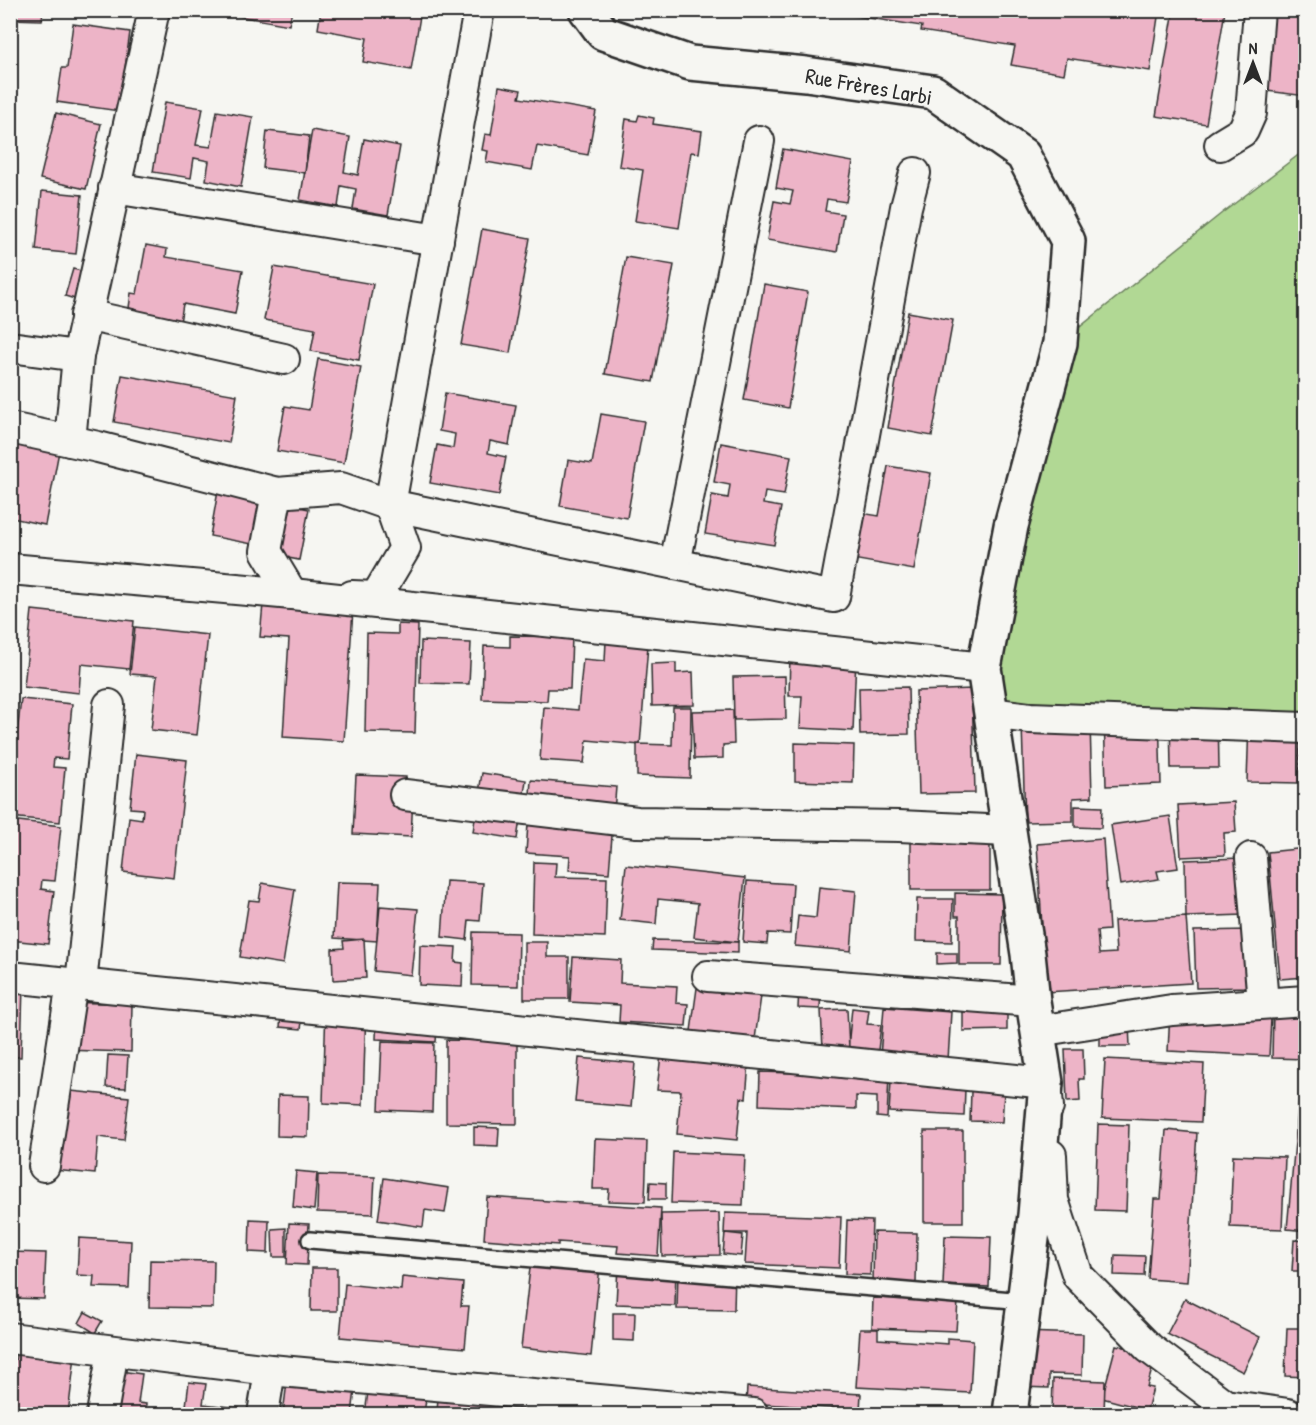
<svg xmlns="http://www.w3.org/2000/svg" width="1316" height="1425" viewBox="0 0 1316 1425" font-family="'Patrick Hand',sans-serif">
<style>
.green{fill:#b1d894;stroke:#6e8260;stroke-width:1.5}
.building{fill:#edb4c7;stroke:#2b2b2b;stroke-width:1.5}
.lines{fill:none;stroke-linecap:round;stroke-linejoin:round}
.service-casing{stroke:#2b2b2b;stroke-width:20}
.minor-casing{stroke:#2b2b2b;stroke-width:34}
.secondary-casing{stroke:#2b2b2b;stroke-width:38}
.service{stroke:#f6f6f2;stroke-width:15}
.minor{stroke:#f6f6f2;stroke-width:30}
.secondary{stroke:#f6f6f2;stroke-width:33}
.labels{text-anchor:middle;stroke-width:4.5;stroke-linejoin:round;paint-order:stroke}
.street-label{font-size:22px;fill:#2b2b2b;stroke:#f6f6f2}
</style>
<rect width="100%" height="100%" fill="#f6f6f2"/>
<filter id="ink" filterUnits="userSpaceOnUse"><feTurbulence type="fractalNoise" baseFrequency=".0167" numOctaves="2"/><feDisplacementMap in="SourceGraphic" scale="12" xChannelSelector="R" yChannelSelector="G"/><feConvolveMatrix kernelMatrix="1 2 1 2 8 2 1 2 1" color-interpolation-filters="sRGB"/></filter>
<g filter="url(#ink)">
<!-- green -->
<polygon class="green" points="1305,150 1305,726 990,713 1060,343 1222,213"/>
<!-- building -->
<g class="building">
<polygon points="10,10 43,10 42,20 10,19"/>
<rect x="74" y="10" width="25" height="5"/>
<polygon points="204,10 292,10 289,25"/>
<polygon points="321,10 421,10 411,70 363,62 367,38 318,29"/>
<polygon points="843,10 1159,10 1150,71 1067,58 1064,74 1011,65 1015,46 921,31 922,26 843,14"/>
<polygon points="1174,10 1225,11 1206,124 1156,116"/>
<polygon points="1263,10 1306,10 1306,96 1259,90"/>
<polygon points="73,24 130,32 119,111 57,102 62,68 67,68"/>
<polygon points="499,86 521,90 519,98 596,111 588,155 537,146 532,170 486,162 488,151 482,150 485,134 491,135"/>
<polygon points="165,102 203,108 196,145 211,147 217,111 253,117 241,187 206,180 209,161 194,158 191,178 153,172"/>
<polygon points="56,113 101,124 86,189 40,179"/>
<polygon points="639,115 654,118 653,124 702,131 699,153 691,152 679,228 635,221 643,170 619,166 626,119 637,121"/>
<polygon points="312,130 350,137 344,172 358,175 364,139 400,146 388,215 353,209 356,189 341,186 338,207 300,200"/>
<polygon points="267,131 309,136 305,173 263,168"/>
<polygon points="783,149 853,162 846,202 827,199 825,211 843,214 837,252 767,240 774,201 790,204 793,191 776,188"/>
<polygon points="42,191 82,195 76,254 36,250"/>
<polygon points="482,229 530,238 510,353 461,345"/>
<polygon points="146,245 167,249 166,257 243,270 235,314 183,304 179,329 133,321 135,309 129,308 131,293 137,294"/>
<polygon points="626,257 674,265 653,382 605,374"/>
<polygon points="274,267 373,284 359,360 311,351 315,329 264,320"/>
<polygon points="73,269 85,272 78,300 65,296"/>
<polygon points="764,284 808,292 788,408 744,400"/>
<polygon points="908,312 953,320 932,436 888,428"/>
<polygon points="318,359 361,367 344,463 277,451 285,406 309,410"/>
<polygon points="122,375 237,395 229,443 114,422"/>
<polygon points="445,393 516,405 509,445 490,441 488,453 506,457 499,495 430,483 437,445 453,448 455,434 439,431"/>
<polygon points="601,414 644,421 627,518 560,506 568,460 592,464"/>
<polygon points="10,442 59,451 45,525 12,518 14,507 10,506"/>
<polygon points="721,443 791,456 784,495 765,492 763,504 781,507 774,545 705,534 712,495 728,498 730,485 714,482"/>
<polygon points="888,466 931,473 914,570 847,558 855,512 879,516"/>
<polygon points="218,491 309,509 299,560 262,553 263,546 210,536"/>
<polygon points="263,604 353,610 344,741 283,737 289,639 260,637"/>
<polygon points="32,610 134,621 129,669 81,664 79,693 24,687"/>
<polygon points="398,624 418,625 415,733 365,732 367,633 398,634"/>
<polygon points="135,627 208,635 197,735 151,730 157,676 130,674"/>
<polygon points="510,636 572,637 570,689 548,689 547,701 482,699 484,646 510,647"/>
<polygon points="421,641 471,643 469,684 420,683"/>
<polygon points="606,641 648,645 640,745 587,740 584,763 540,760 544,707 578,710 583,659 605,661"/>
<polygon points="790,653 856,657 853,731 800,728 802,696 789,696"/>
<polygon points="676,663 676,673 693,672 694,705 652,706 651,664"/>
<polygon points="785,676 786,719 734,720 733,677"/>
<polygon points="908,687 909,734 860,735 859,688"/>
<polygon points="972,689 975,793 919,794 916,691"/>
<polygon points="21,699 72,704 67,759 54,758 53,767 65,768 60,822 10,817 10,797"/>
<polygon points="673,707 691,707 690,778 637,776 637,744 672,745"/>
<polygon points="733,710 734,744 723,745 723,758 694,759 692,711"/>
<polygon points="1159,712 1161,784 1106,786 1104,714"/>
<polygon points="1218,714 1219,768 1171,768 1170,715"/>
<polygon points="1090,722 1092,797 1073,798 1073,821 1025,822 1022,724"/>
<polygon points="1249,722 1300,731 1299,783 1247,782"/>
<polygon points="795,743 854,745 853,783 795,781"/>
<polygon points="136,754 187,760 174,878 123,872 129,817 142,819 143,809 130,808"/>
<polygon points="482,773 526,780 517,839 473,832"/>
<polygon points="356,775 406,777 405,796 413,796 411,837 353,834"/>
<polygon points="531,780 616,787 609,873 569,870 570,856 526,853"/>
<polygon points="1234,802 1236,832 1224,833 1225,855 1181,857 1178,805"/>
<polygon points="1075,806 1102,807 1101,828 1075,827"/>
<polygon points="1170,816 1178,868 1157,871 1159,879 1120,885 1111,825"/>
<polygon points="911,819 990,821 990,890 911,890"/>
<polygon points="10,820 61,826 55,881 42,880 41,889 54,891 48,944 10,940"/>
<polygon points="1103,839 1109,930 1097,931 1099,954 1116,953 1114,921 1186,917 1191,983 1046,992 1037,844"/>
<polygon points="1306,848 1306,977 1280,979 1268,852"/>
<polygon points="1242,858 1244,915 1186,917 1185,860"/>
<polygon points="534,862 556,863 555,877 607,878 605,937 532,934"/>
<polygon points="626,865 745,878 738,942 694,937 698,903 658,899 656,924 620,920"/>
<polygon points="446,881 483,883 480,921 469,920 467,940 442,937"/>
<polygon points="747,881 793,884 790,934 768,933 767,944 743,942"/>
<polygon points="337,882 380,883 377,941 334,938"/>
<polygon points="262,883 295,889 283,964 240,957 249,900 259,901"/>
<polygon points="819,887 856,891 851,951 795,946 798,916 816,918"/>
<polygon points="955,893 1002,894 1001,965 959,965 959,916 955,916"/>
<polygon points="917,899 953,899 952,942 916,941"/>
<polygon points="380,906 418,909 411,975 374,971"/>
<polygon points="1250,930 1252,987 1196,988 1194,931"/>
<polygon points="473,932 519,933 518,986 472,985"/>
<polygon points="364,939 366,978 333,980 332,949 344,948 343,941"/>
<polygon points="653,940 738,942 738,953 652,950"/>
<polygon points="524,942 547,942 547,957 569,957 569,999 524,999"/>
<polygon points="420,945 456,947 455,962 463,963 462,987 419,985"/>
<polygon points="937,953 957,953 957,963 937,964"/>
<polygon points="573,957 621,960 620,983 677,986 676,1003 688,1004 686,1026 619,1022 620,1005 570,1002"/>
<polygon points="800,968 822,969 820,1009 798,1008"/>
<polygon points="10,985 23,985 21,1057 10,1057"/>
<polygon points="697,988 761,996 755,1039 691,1031"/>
<polygon points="62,1002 132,1004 131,1052 61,1050"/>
<polygon points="282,1006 304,1008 301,1029 280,1027"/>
<polygon points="326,1006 366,1007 363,1105 323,1103"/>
<polygon points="963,1006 1007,1006 1007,1030 963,1031"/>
<polygon points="884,1007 951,1012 948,1060 880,1056"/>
<polygon points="852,1008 869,1010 867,1024 881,1025 878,1050 848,1047"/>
<polygon points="847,1009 849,1048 823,1049 821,1010"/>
<polygon points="1170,1011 1197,1015 1271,1019 1269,1056 1168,1051"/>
<polygon points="1273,1012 1306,1013 1306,1059 1272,1058"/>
<polygon points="377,1014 438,1016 436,1042 376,1039"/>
<polygon points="1129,1025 1130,1046 1100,1046 1100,1026"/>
<polygon points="446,1040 517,1041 517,1124 446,1123"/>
<polygon points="382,1041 434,1043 432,1112 379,1110"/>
<polygon points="1065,1049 1083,1049 1084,1079 1079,1079 1080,1101 1067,1102"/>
<polygon points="661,1054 749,1062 746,1099 741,1098 737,1140 677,1134 681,1091 657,1090"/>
<polygon points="108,1055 128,1056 126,1088 106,1087"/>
<polygon points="579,1058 635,1063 631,1107 575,1102"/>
<polygon points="1105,1059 1204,1064 1201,1122 1102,1118"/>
<polygon points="760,1072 889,1076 887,1118 877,1117 877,1097 856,1096 856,1109 759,1105"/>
<polygon points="891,1081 943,1084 943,1088 965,1089 964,1116 889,1112"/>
<polygon points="1300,1087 1306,1088 1306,1231 1287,1229"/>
<polygon points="51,1089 129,1097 124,1140 98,1137 95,1174 43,1169"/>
<polygon points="971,1091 1004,1092 1002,1122 970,1121"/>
<polygon points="278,1095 309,1096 308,1137 277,1136"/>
<polygon points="1098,1124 1129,1125 1126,1211 1095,1210"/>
<polygon points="474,1127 499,1128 498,1146 474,1145"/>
<polygon points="1166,1130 1197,1133 1187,1282 1148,1279 1154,1199 1161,1199"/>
<rect x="924" y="1131" width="39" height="91"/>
<polygon points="595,1139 647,1141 645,1202 608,1201 609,1189 593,1189"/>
<polygon points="673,1152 745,1155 743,1205 671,1203"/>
<polygon points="1233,1155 1285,1157 1282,1229 1230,1227"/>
<polygon points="296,1171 317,1173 314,1210 293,1207"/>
<polygon points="318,1175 375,1177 373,1214 317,1212"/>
<polygon points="384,1178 449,1188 445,1213 425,1210 423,1227 378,1220"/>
<polygon points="650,1182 666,1183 666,1199 649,1199"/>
<polygon points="487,1197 661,1208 658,1256 617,1253 618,1246 558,1242 558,1245 484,1239"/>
<polygon points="719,1213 720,1255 662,1256 661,1214"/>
<polygon points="725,1213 841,1217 839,1268 745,1264 747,1233 724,1233"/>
<polygon points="250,1219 269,1220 268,1253 249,1252"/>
<polygon points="847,1220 872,1221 870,1275 845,1274"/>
<polygon points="289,1223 309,1224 307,1265 287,1264"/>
<polygon points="286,1228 286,1257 273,1257 272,1229"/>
<polygon points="874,1232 917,1233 916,1284 873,1283"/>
<polygon points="725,1233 743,1235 741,1256 723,1254"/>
<polygon points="945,1236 991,1237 989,1287 943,1285"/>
<polygon points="79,1238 131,1241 129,1288 93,1287 94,1276 77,1275"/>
<polygon points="1294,1240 1306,1241 1306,1271 1292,1271"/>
<polygon points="10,1252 46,1253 44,1299 10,1298"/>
<polygon points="1115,1255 1145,1256 1144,1276 1114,1275"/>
<polygon points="531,1259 600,1266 591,1356 521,1348"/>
<polygon points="150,1260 214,1261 213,1308 149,1307"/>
<polygon points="618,1266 676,1268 675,1306 616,1304"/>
<polygon points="312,1268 337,1268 337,1311 311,1311"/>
<polygon points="678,1270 735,1272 734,1310 677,1309"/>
<polygon points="402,1277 463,1283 461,1306 469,1306 465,1348 340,1337 345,1284 401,1290"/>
<polygon points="873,1298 958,1301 956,1331 872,1328"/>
<polygon points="1185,1299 1260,1337 1243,1372 1167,1334"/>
<polygon points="85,1312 102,1321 95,1333 79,1323"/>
<polygon points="613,1313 635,1313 634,1341 613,1340"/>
<polygon points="1287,1328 1306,1328 1306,1377 1285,1376"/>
<polygon points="860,1329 878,1329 878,1339 948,1344 948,1338 973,1340 970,1393 856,1387"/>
<polygon points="1023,1332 1083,1334 1082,1375 1049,1374 1049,1388 1021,1387"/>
<polygon points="1116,1345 1156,1355 1147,1387 1153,1388 1147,1410 1102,1398"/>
<polygon points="17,1348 75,1356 68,1414 10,1414 10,1398"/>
<polygon points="105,1369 142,1374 138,1403 146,1404 145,1414 99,1414"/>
<polygon points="1053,1379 1105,1381 1104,1414 1052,1414"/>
<polygon points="189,1382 206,1384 203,1404 239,1408 238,1414 185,1414"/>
<polygon points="287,1382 355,1390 352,1414 283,1414"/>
<polygon points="747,1387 861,1394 860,1410 746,1403"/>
<polygon points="368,1392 426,1399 424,1414 365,1414"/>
<polygon points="438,1396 507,1400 507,1414 437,1414"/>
<polygon points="518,1403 553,1404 553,1414 518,1414"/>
</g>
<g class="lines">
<!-- service casing -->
<g class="service-casing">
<polyline id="service" points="310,1240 1024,1301"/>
</g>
<!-- minor casing -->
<g class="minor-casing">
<g id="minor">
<polyline points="1220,145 1243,131 1251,113 1259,10"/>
<polyline points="114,188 438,240"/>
<polyline points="86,315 284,359"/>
<polyline points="10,347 78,356"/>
<polyline points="10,428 98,447 277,493 341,488 390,505 834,597 906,207 915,173"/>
<polyline points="70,441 78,356 154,10"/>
<polyline points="675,564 759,141"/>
<polyline points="10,569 292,594 266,551 277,493"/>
<polyline points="292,594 984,668"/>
<polyline points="352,596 376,597 405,548 390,505 479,10"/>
<polyline points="990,713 1030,718 1306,728"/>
<polyline points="405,795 637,822 899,826 1009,831"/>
<polyline points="1251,858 1263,1003"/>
<polyline points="708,976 1033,1001"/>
<polyline points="10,977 1046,1083 1048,1107"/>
<polyline points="81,984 109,705"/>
<polyline points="1038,1031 1172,1010 1306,1001"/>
<polyline points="1051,1155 1053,1200 1078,1276 1149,1348 1225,1405 1288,1414"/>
<polyline points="44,1166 72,983"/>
<polyline points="10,1338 270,1370 753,1414"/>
<polyline points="102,1414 113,1351"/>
<polyline points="263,1414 270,1370"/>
</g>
</g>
<!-- secondary casing -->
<g class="secondary-casing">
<polyline id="secondary" points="586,10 603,33 690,63 806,74 933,92 1023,155 1068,241 1060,343 1011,526 984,668 1028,954 1033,1001 1046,1083 1035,1215 1010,1414"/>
</g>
<!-- service -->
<use href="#service" class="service"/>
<!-- minor -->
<use href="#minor" class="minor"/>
<!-- secondary -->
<use href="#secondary" class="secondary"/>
</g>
</g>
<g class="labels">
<!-- street labels -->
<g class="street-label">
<text transform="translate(869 86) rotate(10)" y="8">Rue Frères Larbi</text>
</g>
</g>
<!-- margin -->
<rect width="1316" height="1425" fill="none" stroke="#f6f6f2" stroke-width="36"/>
<rect x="18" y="18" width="1280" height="1389" fill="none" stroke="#2b2b2b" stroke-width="2" filter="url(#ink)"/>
<!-- north arrow -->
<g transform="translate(1253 63)" stroke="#f6f6f2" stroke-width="4.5" paint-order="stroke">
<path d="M0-4.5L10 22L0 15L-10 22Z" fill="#2b2b2b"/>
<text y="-9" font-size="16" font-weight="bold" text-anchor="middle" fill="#2b2b2b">N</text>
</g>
</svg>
